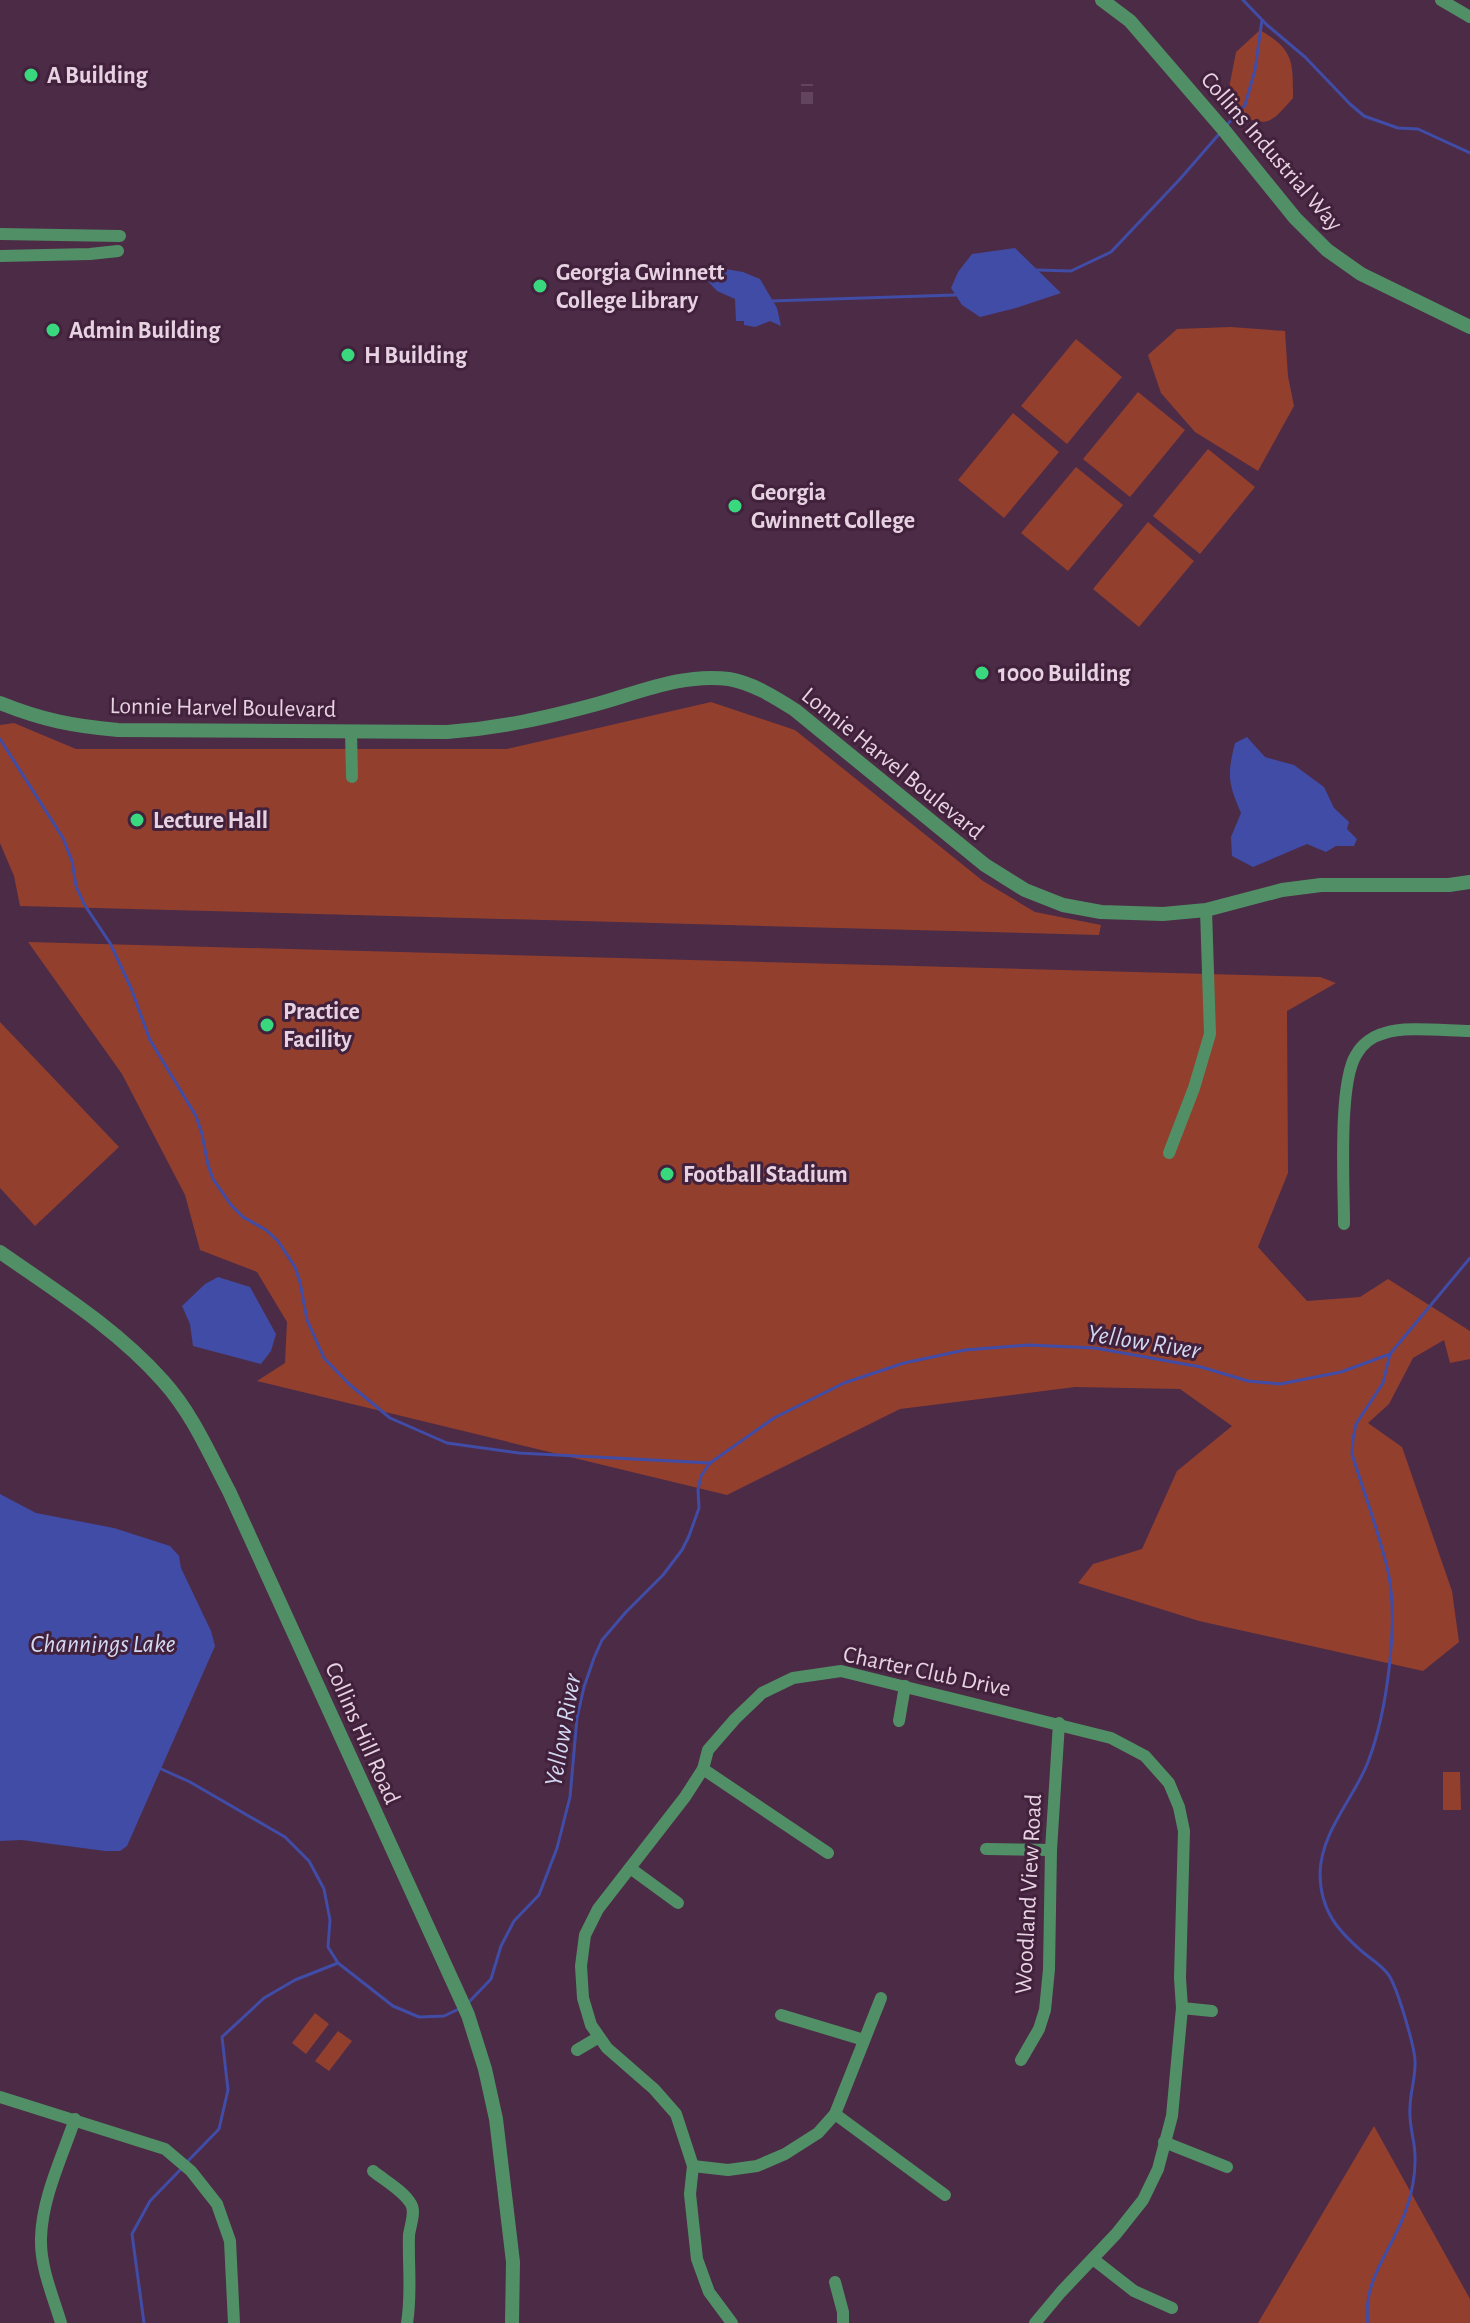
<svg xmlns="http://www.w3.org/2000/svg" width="1470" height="2323" viewBox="0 0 1470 2323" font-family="'Alegreya Sans',sans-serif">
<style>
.green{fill:#923f2e}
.water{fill:#404ca6}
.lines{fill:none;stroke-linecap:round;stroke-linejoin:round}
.stream{stroke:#404ca6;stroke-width:3}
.minor-tunnel{stroke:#63445d;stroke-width:12;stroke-dasharray:12 6;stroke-linecap:butt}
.minor{stroke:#519066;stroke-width:12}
.tertiary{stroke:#519066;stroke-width:14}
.poi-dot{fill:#39d87f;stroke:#41213b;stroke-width:3}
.labels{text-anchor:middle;stroke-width:6;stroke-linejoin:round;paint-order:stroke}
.poi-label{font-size:24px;font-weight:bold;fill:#e7d2e2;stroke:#41213b;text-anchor:start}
.street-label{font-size:24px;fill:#e7d2e2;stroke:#41213b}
.water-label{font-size:26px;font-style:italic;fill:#d3d9f2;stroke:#41213b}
</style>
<rect width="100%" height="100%" fill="#4c2b46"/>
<!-- green -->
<g class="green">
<path d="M1260 30C1294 50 1293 62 1293 98 1273 121 1267 130 1237 113L1229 88 1236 52Z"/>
<polygon points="1231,327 1285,331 1288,376 1294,406 1258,471 1195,432 1161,393 1148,355 1177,329"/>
<polygon points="1076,339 1122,377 1067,444 1021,406"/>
<polygon points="1138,392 1185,430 1130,497 1083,459"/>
<polygon points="1013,413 1059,452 1004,518 958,480"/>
<polygon points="1208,449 1255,487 1200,554 1153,516"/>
<polygon points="1076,467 1123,505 1068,571 1021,533"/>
<polygon points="1148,522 1194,561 1139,627 1093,589"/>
<polygon points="711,702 795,730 983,881 1035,912 1101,925 1099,935 20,906 14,876 0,843 0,725 14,723 76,749 507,749"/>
<polygon points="28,942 1320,977 1336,983 1287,1011 1288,1173 1258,1247 1307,1301 1360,1297 1388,1279 1470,1331 1470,1359 1450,1363 1444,1340 1413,1358 1389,1404 1368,1423 1402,1447 1452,1591 1459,1642 1423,1671 1199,1621 1078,1583 1093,1564 1142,1549 1177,1471 1232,1426 1180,1389 1075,1387 900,1409 727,1495 257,1381 285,1363 287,1322 257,1272 200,1250 185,1195 122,1074"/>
<polygon points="0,1022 119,1147 35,1226 0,1188"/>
<polygon points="1443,1772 1460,1772 1461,1810 1443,1810"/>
<polygon points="315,2013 329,2024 306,2054 292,2043"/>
<polygon points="338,2031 352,2041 329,2071 315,2061"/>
<polygon points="1374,2126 1470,2299 1470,2323 1258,2323"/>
</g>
<!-- water -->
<g class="water">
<polygon points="1015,248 1061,293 1016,308 980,317 962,305 951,288 958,272 972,254"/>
<polygon points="712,264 714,267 743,272 760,279 777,308 781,326 770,321 755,327 744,325 744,321 736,321 735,299 717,291 700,273 702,269 709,268"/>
<path d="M1247 737 1265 757 1294 765 1324 787 1334 808 1349 822 1347 829 1357 839 1354 846H1336L1326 852 1307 844 1253 867 1232 856 1231 837 1241 813C1228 783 1227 775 1235 743Z"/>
<polygon points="218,1277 250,1287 276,1334 271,1351 261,1364 193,1346 190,1324 182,1306 205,1284"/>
<polygon points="0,1494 36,1513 114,1528 170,1546 179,1556 181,1568 211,1631 215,1646 127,1846 120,1851 105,1851 22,1840 0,1841"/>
</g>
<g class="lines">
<!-- stream -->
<g class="stream">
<polyline points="1243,0 1267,25 1305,57 1350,104 1364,116 1398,128 1418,129 1470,153"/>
<polyline points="1225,127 1245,105 1255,70 1262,20"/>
<polyline points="1037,270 1071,271 1111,252 1180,179 1220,133"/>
<polyline points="771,301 955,295"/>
<polyline points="0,739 63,838 72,861 76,886 84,904 110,943 131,988 150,1040 196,1116 202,1134 208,1165 213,1179 231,1205 243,1217 266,1230 278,1241 295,1267 300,1282 307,1320 324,1358 349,1384 390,1418 447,1443 519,1453 710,1463"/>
<polyline points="159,1768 190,1782 285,1837 309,1861 324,1889 330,1920 328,1947 338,1963 393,2006 419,2017 444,2016 461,2008"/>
<polyline points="467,2004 491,1979 501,1946 514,1921 539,1895 557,1848 570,1797 577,1718 584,1687 594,1658 602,1640 626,1612 663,1575 682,1550 689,1536 699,1508 698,1490 701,1476 710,1463 774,1418 844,1383 904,1363 965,1350 1028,1345 1095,1348 1201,1367 1248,1381 1280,1384 1341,1372 1390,1354 1470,1258"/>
<polyline points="186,2163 219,2129 228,2090 222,2037 264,1998 295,1980 338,1963"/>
<polyline points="144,2323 132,2234 150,2201 181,2169"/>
<path d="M1368 2323C1362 2279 1393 2249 1406 2210 1413 2190 1417 2166 1414 2144 1412 2132 1409 2121 1410 2108 1410 2092 1416 2077 1415 2060 1414 2045 1397 1986 1388 1974 1382 1966 1373 1960 1365 1954 1338 1931 1320 1911 1320 1873 1321 1832 1354 1798 1368 1762 1387 1712 1399 1623 1388 1571 1379 1532 1364 1493 1352 1454L1353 1439 1356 1424 1383 1383 1390 1354"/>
</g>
<!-- minor-tunnel -->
<polyline class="minor-tunnel" points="807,104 807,84"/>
<!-- minor -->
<g class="minor">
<polyline points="1441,0 1470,17"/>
<polyline points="0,234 120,236"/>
<polyline points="0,256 90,254 118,251"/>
<polyline points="351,731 352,777"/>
<polyline points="1169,1153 1194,1088 1210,1034 1206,910"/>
<path d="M1344 1224C1344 1187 1338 1084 1356 1055 1362 1044 1373 1036 1385 1033 1403 1026 1449 1031 1470 1031"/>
<polyline points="899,1721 905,1686"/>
<polyline points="703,1769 828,1853"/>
<polyline points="986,1849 1051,1850"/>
<polyline points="630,1868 678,1903"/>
<polyline points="1182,2008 1212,2011"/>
<polyline points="781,2015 864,2040"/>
<polyline points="577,2050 599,2037"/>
<polyline points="1021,2060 1039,2029 1045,2010 1049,1969 1051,1850 1059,1723"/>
<polyline points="0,2097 165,2149 191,2171 217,2204 230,2241 234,2323"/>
<polyline points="835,2114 945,2195"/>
<polyline points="1164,2142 1227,2167"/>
<polyline points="693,2166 728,2170 757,2166 785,2154 818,2133 835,2114 881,1998"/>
<path d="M373 2171C384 2180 404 2191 411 2204 416 2212 410 2226 409 2235 408 2265 412 2294 407 2323"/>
<polyline points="1093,2259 1134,2291 1172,2308"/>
<polyline points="835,2282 843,2312 843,2323"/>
<path d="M61 2323C53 2296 40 2267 41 2238 42 2198 62 2157 75 2119"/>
<polyline points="732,2323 709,2292 697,2259 690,2194 693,2166 676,2114 654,2089 607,2048 591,2025 583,1998 581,1966 585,1935 598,1909 685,1797 703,1769 708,1750 735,1719 762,1693 793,1678 841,1671 1111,1738 1145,1756 1169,1783 1179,1807 1184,1831 1180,1978 1182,2008 1172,2116 1158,2169 1143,2200 1116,2234 1061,2292 1035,2323"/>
</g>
<!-- tertiary -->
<g class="tertiary">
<polyline points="1102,0 1130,21 1223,129 1295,218 1327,250 1361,274 1470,327"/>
<path d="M0 703C42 720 73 726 118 730L447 732C501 728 545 718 597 704 640 692 683 673 729 679 752 683 775 697 795 710L985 865 1025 890 1063 905 1101 912 1163 914 1206 910 1282 890 1321 885H1449L1470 882"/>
<path d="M0 1252C56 1291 117 1329 163 1381 192 1413 209 1453 229 1491L468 2015 485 2069 496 2119 513 2262 512 2323"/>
</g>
</g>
<!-- markers -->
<g class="poi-dot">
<circle cx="31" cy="75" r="8"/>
<circle cx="540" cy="286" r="8"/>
<circle cx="53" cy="330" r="8"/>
<circle cx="348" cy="355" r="8"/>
<circle cx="735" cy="506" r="8"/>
<circle cx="982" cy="673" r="8"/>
<circle cx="137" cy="820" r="8"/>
<circle cx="267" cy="1025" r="8"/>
<circle cx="667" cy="1174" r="8"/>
</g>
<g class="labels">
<!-- poi labels -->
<g class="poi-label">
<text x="47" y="83">A Building</text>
<text x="556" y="280">Georgia Gwinnett<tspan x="556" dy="28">College Library</tspan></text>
<text x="69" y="338">Admin Building</text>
<text x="364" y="363">H Building</text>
<text x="751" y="500">Georgia<tspan x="751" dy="28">Gwinnett College</tspan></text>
<text x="998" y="681">1000 Building</text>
<text x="153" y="828">Lecture Hall</text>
<text x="283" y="1019">Practice<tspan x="283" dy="28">Facility</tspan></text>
<text x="683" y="1182">Football Stadium</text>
</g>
<!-- street labels -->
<g class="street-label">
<text transform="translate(1272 151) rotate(49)" y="8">Collins Industrial Way</text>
<text transform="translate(223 707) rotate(1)" y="8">Lonnie Harvel Boulevard</text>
<text transform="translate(893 763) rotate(39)" y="8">Lonnie Harvel Boulevard</text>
<text transform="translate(927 1671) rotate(12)" y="8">Charter Club Drive</text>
<text transform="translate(363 1733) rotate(66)" y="8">Collins Hill Road</text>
<text transform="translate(1028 1894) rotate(-87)" y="8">Woodland View Road</text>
</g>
<!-- water labels -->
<g class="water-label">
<text transform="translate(1144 1341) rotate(9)" y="9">Yellow River</text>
<text x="103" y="1652">Channings Lake</text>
<text transform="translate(562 1730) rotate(-80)" y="9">Yellow River</text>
</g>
</g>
</svg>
